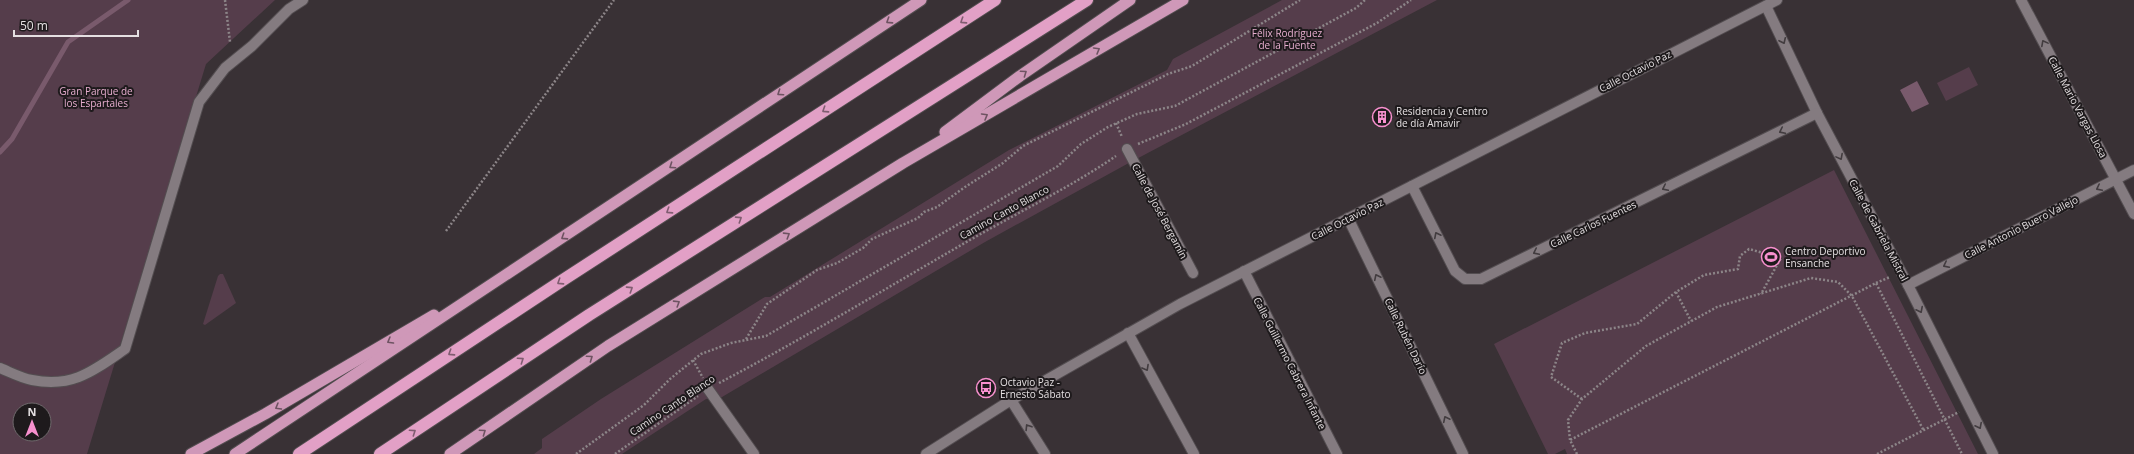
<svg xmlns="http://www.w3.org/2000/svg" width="2134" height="454" viewBox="0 0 2134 454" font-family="'Open Sans',sans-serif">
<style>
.green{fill:#553d4b;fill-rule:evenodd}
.water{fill:#795a6c}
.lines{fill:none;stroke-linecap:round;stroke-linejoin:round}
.stream{stroke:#795a6c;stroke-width:5}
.pedestrian-casing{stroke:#534d50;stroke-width:12}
.minor-casing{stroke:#534d50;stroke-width:12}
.trunk-casing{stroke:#534d50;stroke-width:13}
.motorway-casing{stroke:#534d50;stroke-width:14}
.path{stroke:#8c8588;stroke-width:2.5;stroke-dasharray:2 2;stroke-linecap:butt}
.pedestrian{stroke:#847b80;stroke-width:10}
.minor{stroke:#847b80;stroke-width:10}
.trunk{stroke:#cf98b8;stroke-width:11}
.motorway{stroke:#e2a0c6;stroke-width:12}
.oneway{stroke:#6e5362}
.oneway2{stroke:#805d71}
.oneway3{stroke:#423c3f}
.labels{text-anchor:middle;stroke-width:4;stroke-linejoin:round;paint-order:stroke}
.park-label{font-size:10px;fill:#e7aecf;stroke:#1e1a1c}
.street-label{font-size:10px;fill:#e5e0e2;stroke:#1e1a1c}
.poi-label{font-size:10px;fill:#e5e0e2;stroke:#1e1a1c;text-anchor:start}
</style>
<rect width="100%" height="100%" fill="#393135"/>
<!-- green -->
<g class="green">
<path d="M0 0H275L206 64 87 454H0ZM20 410H44V434H20Z"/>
<polygon points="1282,0 1437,0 1127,164 985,242 722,397 706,399 622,454 534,454 542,448 542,439 601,399 765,297 770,297 1009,150 1167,70 1173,59"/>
<polygon points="1969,67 1978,85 1946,101 1937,83"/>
<polygon points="1834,170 1978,454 1567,454 1565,449 1555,454 1548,454 1494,344"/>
<polygon points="220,274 223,274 236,303 205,325 203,324 218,276"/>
</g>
<!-- water -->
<polygon class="water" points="1917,81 1929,104 1912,112 1900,90"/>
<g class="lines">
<!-- stream -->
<polyline class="stream" points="0,152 12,139 68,42 128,0"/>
<!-- pedestrian casing -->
<g class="pedestrian-casing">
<g id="pedestrian">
<polyline points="1127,149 1193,273"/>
<polyline points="708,389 754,454"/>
</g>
</g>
<!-- minor casing -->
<g class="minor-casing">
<g id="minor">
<polyline points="2021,0 2134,214"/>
<polyline points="1766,6 1817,113 1908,285 1993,454"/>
<polyline points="1412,186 1455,271 1465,279 1481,279 1817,113"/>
<polyline points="1348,218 1463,454"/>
<polyline points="1244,271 1337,454"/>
<polyline points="1908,285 2134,170"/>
<polyline points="1128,333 1194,454"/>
<path d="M0 368C10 372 21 378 32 380 73 388 93 371 125 349L199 102 225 68 252 46 289 9 303 0"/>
<polyline points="1011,400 1045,454"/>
<polyline points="926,454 1011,400 1180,304 1777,0"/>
</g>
</g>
<!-- trunk casing -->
<g class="trunk-casing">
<g id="trunk">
<polyline points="945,132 1020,76 1130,0"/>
<polyline points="191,454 265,414 434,315"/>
<polyline points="235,454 921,0"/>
<polyline points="450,454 608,346 903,163 1183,0"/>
</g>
</g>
<!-- motorway casing -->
<g class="motorway-casing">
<g id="motorway">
<polyline points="299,454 566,278 995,0"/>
<polyline points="380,454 589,315 1087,0"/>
</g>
</g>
<!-- path -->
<g class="path">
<polyline points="225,0 230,42"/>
<polyline points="1116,123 1122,137"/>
<polyline points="1138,144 1186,124 1377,23 1411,0"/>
<polyline points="446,231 614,0"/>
<polyline points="1876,283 1890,277"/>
<polyline points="1676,292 1691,321"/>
<polyline points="746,339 767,304 817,270 837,263 863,248 872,239 918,218 924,212 937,207 965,187 1003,163 1023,146 1168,74 1192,66 1300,0"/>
<polyline points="693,360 703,378"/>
<path d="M719 383C807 337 891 285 977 236 1023 210 1072 186 1116 156"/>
<polyline points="1582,399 1551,377 1562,343 1585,333 1637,324 1676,292 1704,275 1738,269 1740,256 1749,249 1781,258 1761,294"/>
<polyline points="1570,440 1568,420 1582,399 1646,346 1717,307 1811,278 1838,282 1852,296 1924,431"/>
<polyline points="576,454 644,405 670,379 701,354 731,343 766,336 1058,166 1081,144 1108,127 1137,114 1175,106 1356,8 1365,0"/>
<polyline points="615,454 698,396"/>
<polyline points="1577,454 1570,440 1876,283 1962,454"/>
<polyline points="1877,454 1959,412"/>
</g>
<!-- pedestrian -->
<use href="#pedestrian" class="pedestrian"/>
<!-- minor -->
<use href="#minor" class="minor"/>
<!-- trunk -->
<use href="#trunk" class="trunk"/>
<!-- motorway -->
<use href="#motorway" class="motorway"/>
</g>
<!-- one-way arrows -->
<defs><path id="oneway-chevron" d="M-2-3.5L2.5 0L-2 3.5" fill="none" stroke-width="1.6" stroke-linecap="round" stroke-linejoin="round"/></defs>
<g class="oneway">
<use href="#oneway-chevron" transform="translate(889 21) rotate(147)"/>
<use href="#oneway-chevron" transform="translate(1097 50) rotate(-30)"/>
<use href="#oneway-chevron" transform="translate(1024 73) rotate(-35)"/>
<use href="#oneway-chevron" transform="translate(780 93) rotate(146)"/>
<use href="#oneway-chevron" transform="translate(985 116) rotate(-30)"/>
<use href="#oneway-chevron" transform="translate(672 166) rotate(146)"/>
<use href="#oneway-chevron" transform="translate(787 235) rotate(-32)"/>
<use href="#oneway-chevron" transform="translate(564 237) rotate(147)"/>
<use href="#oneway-chevron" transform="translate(677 303) rotate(-32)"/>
<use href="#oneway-chevron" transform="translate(390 341) rotate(150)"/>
<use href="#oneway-chevron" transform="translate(590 358) rotate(-35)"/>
<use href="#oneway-chevron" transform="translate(278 407) rotate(150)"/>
<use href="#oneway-chevron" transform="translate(483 432) rotate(-35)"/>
</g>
<g class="oneway2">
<use href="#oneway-chevron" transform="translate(963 21) rotate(147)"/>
<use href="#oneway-chevron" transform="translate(825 110) rotate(147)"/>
<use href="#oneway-chevron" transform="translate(669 211) rotate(147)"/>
<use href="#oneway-chevron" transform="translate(739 219) rotate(-33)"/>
<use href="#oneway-chevron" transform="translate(560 282) rotate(147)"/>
<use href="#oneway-chevron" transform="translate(630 289) rotate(-33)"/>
<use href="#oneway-chevron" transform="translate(451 353) rotate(147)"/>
<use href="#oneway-chevron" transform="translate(521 360) rotate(-34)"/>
<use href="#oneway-chevron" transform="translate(413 432) rotate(-34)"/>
</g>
<g class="oneway3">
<use href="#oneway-chevron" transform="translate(1783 41) rotate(65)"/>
<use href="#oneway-chevron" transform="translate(2044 43) rotate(-118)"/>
<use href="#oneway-chevron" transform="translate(1782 131) rotate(154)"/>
<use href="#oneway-chevron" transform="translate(1840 157) rotate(62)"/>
<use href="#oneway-chevron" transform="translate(1665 188) rotate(154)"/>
<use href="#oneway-chevron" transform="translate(2099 188) rotate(153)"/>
<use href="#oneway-chevron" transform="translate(1437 235) rotate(-117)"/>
<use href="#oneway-chevron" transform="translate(1536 252) rotate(154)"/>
<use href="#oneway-chevron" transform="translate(1946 265) rotate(153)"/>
<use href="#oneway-chevron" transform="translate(1377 277) rotate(-116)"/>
<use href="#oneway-chevron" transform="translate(1920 310) rotate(63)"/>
<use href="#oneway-chevron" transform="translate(1146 368) rotate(61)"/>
<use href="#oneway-chevron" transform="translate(1446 419) rotate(-116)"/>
<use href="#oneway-chevron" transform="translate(1979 426) rotate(63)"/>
<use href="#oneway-chevron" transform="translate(1028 427) rotate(-122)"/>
</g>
<!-- icons -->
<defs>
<g id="building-ring" transform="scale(1)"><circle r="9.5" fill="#1e1a1c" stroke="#f790ce" stroke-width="1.5"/><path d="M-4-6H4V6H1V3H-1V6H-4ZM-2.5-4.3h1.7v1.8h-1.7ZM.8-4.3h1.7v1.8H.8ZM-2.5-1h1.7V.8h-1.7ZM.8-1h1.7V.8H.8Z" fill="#f790ce"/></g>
<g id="stadium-ring" transform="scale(1)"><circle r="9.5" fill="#1e1a1c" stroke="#f790ce" stroke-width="1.5"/><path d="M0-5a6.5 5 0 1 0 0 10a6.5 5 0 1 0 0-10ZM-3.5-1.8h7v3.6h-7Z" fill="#f790ce"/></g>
<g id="bus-ring" transform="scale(1)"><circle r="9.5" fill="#1e1a1c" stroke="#f790ce" stroke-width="1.5"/><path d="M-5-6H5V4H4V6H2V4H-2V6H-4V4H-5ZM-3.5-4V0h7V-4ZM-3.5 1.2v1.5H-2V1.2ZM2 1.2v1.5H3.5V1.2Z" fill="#f790ce"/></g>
</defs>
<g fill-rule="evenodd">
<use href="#building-ring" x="1382" y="117"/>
<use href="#stadium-ring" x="1771" y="257"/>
<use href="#bus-ring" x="986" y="388"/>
</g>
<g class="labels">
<!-- park labels -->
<g class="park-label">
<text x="1287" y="37">Félix Rodríguez<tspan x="1287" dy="12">de la Fuente</tspan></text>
<text x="96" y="95">Gran Parque de<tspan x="96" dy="12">los Espartales</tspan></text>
</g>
<!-- street labels -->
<g class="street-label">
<text transform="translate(1635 71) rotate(-27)" y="4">Calle Octavio Paz</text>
<text transform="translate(2078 107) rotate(62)" y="4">Calle Mario Vargas Llosa</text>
<text transform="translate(1160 211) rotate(62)" y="4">Calle de José Bergamín</text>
<text transform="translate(1004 212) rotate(-29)" y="4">Camino Canto Blanco</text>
<text transform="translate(1347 219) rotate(-27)" y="4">Calle Octavio Paz</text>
<text transform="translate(1593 224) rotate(-26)" y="4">Calle Carlos Fuentes</text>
<text transform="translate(2021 227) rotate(-27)" y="4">Calle Antonio Buero Vallejo</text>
<text transform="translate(1879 230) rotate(62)" y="4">Calle de Gabriela Mistral</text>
<text transform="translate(1406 336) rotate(64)" y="4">Calle Rubén Darío</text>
<text transform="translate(1290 363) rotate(63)" y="4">Calle Guillermo Cabrera Infante</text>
<text transform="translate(672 405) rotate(-34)" y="4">Camino Canto Blanco</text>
</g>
<!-- poi labels -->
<g class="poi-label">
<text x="1396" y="115">Residencia y Centro<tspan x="1396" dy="12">de día Amavir</tspan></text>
<text x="1785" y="255">Centro Deportivo<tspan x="1785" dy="12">Ensanche</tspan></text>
<text x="1000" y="386">Octavio Paz -<tspan x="1000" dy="12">Ernesto Sábato</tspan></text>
</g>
</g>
<!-- north arrow -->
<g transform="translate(32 422)"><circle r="19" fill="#1e1a1c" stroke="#6e696b"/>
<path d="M0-3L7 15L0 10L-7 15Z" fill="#f790ce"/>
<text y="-6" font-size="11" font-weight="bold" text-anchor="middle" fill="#e5e0e2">N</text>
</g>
<!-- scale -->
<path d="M14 30v6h124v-6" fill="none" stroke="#e5e0e2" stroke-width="2"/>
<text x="20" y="30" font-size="12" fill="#e5e0e2" stroke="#1e1a1c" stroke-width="3" paint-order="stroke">50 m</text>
</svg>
